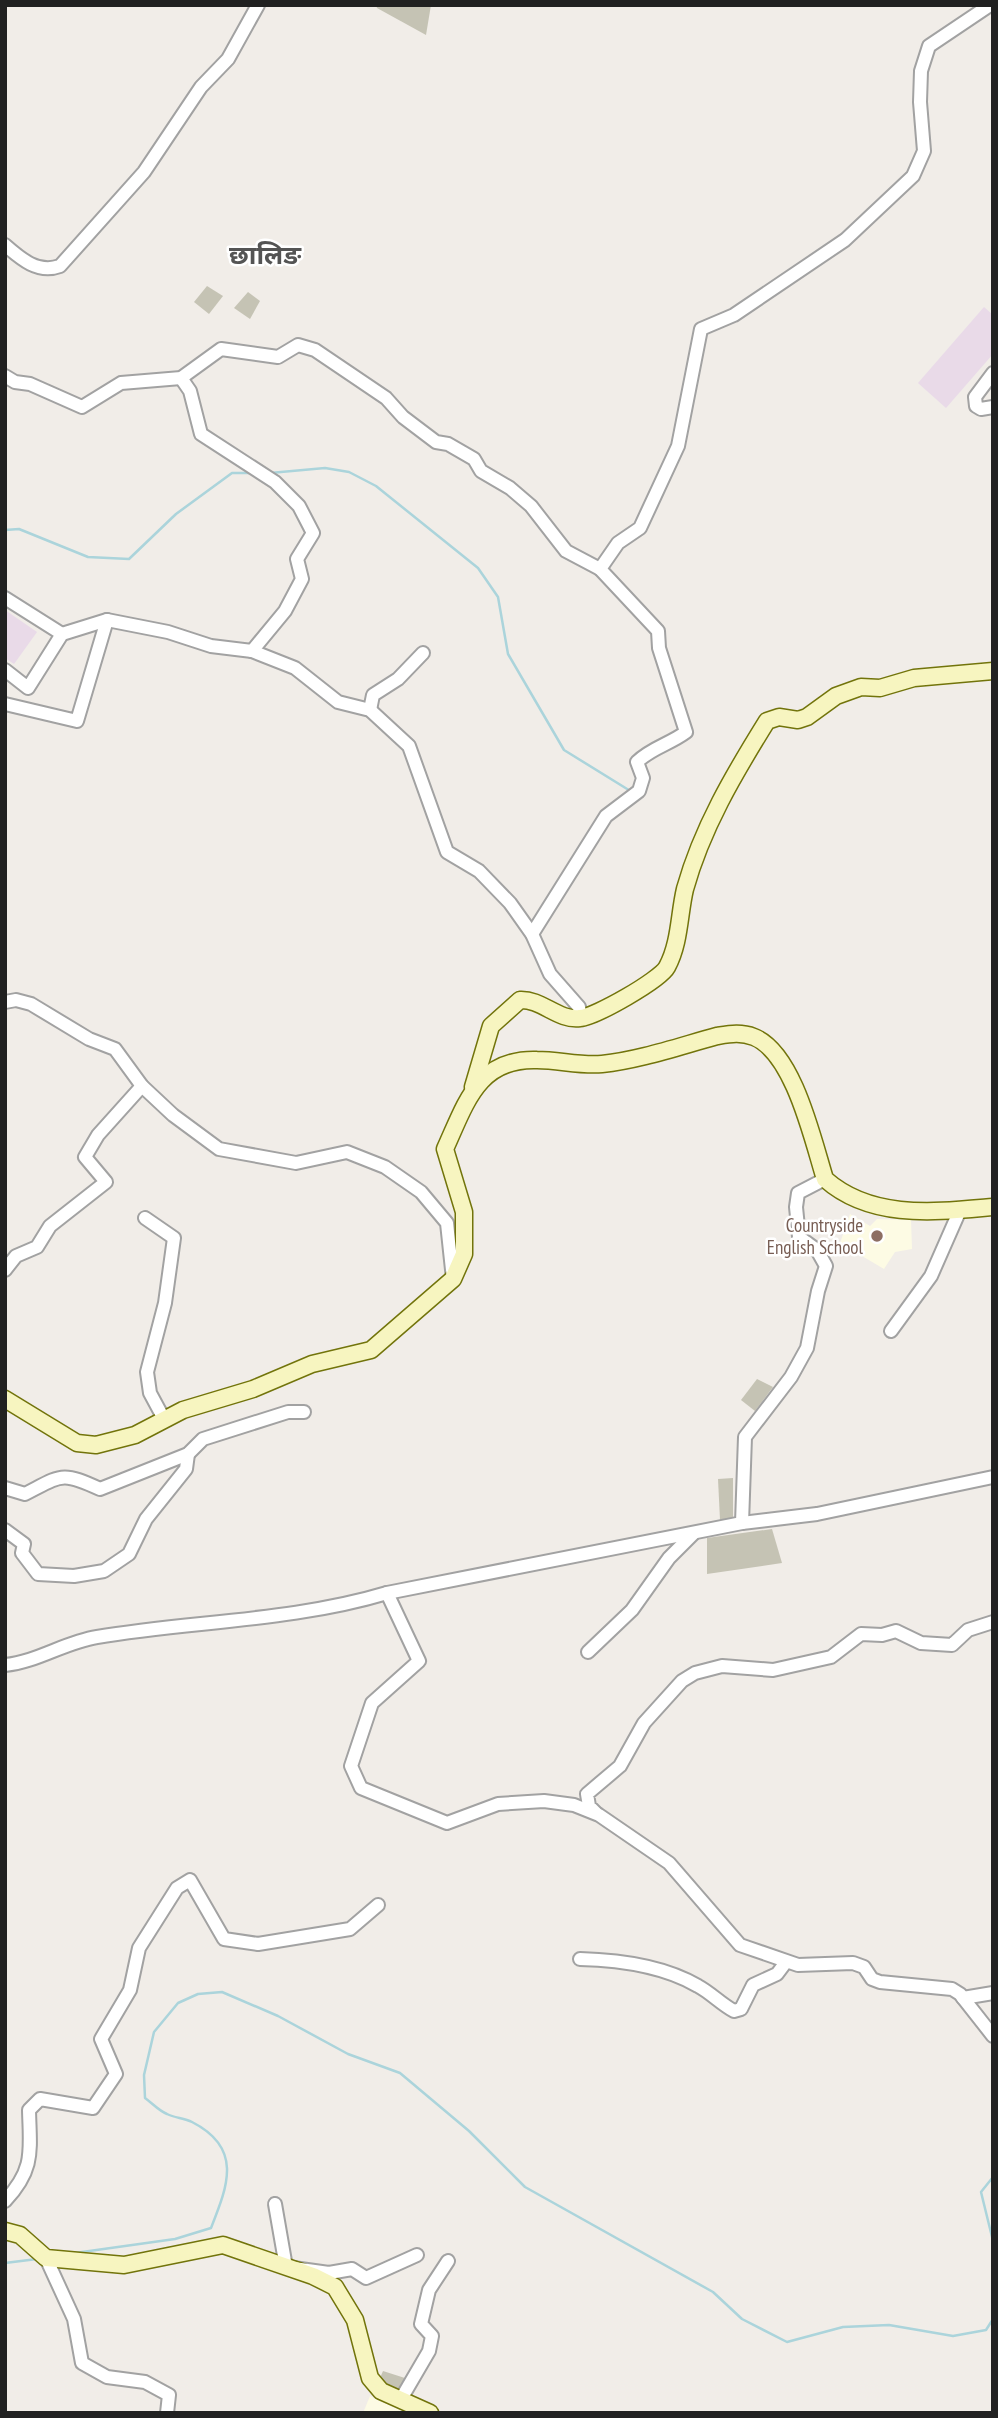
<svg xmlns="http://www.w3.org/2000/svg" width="998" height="2418" viewBox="0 0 998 2418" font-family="'PT Sans Narrow','Noto Sans Devanagari',sans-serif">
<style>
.industrial{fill:#e9dae8}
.education{fill:#fdfbe4}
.construction{fill:#c5c3b4}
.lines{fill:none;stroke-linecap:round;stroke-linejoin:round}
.stream{stroke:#abd4db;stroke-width:2.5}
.street-casing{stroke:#a2a2a2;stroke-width:16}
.secondary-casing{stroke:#72740b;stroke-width:19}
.street{stroke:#fff;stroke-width:12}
.secondary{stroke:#f7f5c0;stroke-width:16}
.education-dot{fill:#8d6e63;stroke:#fff;stroke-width:2.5}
.labels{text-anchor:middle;stroke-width:5;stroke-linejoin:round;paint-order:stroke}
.education-label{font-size:19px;fill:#785e54;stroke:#fff;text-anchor:end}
.district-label{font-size:26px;font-weight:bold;fill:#545454;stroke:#fff}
</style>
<rect width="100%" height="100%" fill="#f1ede8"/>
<!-- industrial -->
<g class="industrial">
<polygon points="984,307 993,315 993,354 946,408 918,383"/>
<polygon points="5,610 37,632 14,664 5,658"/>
</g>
<!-- education -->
<g class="education">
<polygon points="850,1214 870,1226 877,1219 911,1220 912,1249 895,1252 884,1269 840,1243"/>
<polygon points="370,2396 405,2412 363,2413"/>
</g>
<!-- construction -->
<g class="construction">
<polygon points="376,5 431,5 426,35 377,8"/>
<polygon points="207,286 223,296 209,314 194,302"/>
<polygon points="248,292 260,301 250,319 234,308"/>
<polygon points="757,1379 773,1387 755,1411 741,1400"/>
<polygon points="733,1478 733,1520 720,1520 718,1479"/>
<polygon points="772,1529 782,1563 707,1574 707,1538"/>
<polygon points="383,2371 408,2379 399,2395 377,2385"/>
</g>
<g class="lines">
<!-- stream -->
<g class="stream">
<polyline points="270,473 325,468 349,472 376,486 478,568 498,597 508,654 564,750 632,792"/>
<polyline points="5,530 19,529 88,557 129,559 176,514 232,473 253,473"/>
<polyline points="993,2177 981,2192 993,2241"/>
<path d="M75 2253 175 2239 211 2228C228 2185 243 2148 192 2122 184 2118 175 2118 167 2114 159 2111 152 2103 145 2098L144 2075 154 2032 178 2003 198 1994 222 1992 278 2016 348 2054 400 2073 469 2131 525 2187 713 2292 742 2319 787 2342 843 2327 889 2325 953 2336 986 2330 993 2319"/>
<polyline points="5,2263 37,2259"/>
</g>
<!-- street casing -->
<g class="street-casing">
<g id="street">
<path d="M5 245C21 259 38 274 60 266L144 172 201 87 228 59 258 5"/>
<polyline points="993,373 975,397 976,406 981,409 993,407"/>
<polyline points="5,376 15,382 30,384 82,407 121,383 181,378 221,349 278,357 298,345 315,350 386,398 403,417 436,442 448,444 474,459 481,471 510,488 531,506 566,551 600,569"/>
<polyline points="181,378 190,391 201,434 275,482 299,506 313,533 297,559 302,579 285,611 252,651"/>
<polyline points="5,598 62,634"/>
<polyline points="5,670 28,688 62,634 107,620 168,632 211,646 252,651 295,668 338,702 370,710 409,746 447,852 479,871 510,903 532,934 550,974 579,1007 581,1018"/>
<polyline points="5,704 77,721 107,620"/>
<polyline points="370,710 373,695 398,679 423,653"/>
<path d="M532 934 606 816 639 791 643 778 637 762C651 748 670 744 686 732L659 648 658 631 600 569 618 543 640 528 678 446 701 329 734 315 845 240 913 176 924 151 920 102 921 71 929 46 990 5"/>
<polyline points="5,1002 16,1000 31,1004 89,1039 115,1049 142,1086 173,1115 219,1149 296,1163 347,1152 385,1167 421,1192 447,1223 453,1279"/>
<polyline points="145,1218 174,1238 165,1303 147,1372 150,1393 164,1419"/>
<polyline points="5,1270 16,1256 37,1247 50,1226 106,1182 85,1157 98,1135 142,1086"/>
<polyline points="891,1331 931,1276 960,1210"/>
<path d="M5 1488 25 1494C62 1475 61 1471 100 1489L188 1454 203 1439 288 1412H304"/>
<polyline points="742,1523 745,1437 791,1377 807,1348 818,1291 826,1266 817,1250 799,1237 796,1207 798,1193 825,1179"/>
<polyline points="5,1530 24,1544 22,1553 38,1574 74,1576 104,1571 129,1554 146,1519 186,1469 188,1454"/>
<polyline points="387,1593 419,1661 372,1703 351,1766 361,1788 447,1823 498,1804 544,1801 574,1805 599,1815 669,1863 740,1945 798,1965 853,1963 864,1967 872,1979 880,1982 952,1989 960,1994 993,2036"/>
<polyline points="588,1652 632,1610 669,1558 693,1534"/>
<path d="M5 1665C37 1662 65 1642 97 1637 193 1621 294 1621 387 1593L742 1523 817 1514 993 1477"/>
<polyline points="596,1813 589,1806 587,1794 620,1766 644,1723 682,1681 695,1673 722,1666 773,1670 831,1657 861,1634 882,1635 896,1631 921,1643 952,1645 968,1630 993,1622"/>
<path d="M580 1959C618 1960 664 1966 698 1986 711 1993 721 2004 734 2011L741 2009 753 1985 777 1974 786 1962"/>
<polyline points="963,1998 993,1993"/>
<path d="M5 2201C35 2169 30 2151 29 2110L40 2099 93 2108 116 2074 101 2039 130 1990 139 1948 177 1888 190 1880 224 1939 258 1944 350 1929 378 1905"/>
<polyline points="275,2204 286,2267 329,2273 352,2269 366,2278 417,2255"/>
<polyline points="46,2258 74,2319 82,2363 107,2377 145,2382 169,2395 167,2413"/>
<polyline points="401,2399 429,2351 432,2336 421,2324 429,2290 448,2261"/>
</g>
</g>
<!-- secondary casing -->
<g class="secondary-casing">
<g id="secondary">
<path d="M473 1087 491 1026 520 1000C542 999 558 1021 580 1018 595 1017 660 980 667 967 680 943 679 914 685 889 702 828 734 774 767 721L779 717 798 720 807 717 836 696 861 687 880 688 914 678 993 671"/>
<path d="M5 1399 77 1443 96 1445 135 1435 183 1410 253 1389 312 1364 371 1350 453 1279 464 1254V1212L445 1149C466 1103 478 1058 537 1060 559 1060 580 1066 602 1064 640 1060 680 1046 717 1036 730 1034 741 1032 754 1037 794 1053 813 1141 825 1179 871 1220 935 1212 993 1207"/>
<polyline points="5,2231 20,2235 46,2258 124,2265 223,2245 313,2276 335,2287 355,2320 370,2378 381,2391 430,2413"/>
</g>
</g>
<!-- street -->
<use href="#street" class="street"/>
<!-- secondary -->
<use href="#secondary" class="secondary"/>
</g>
<!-- markers -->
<circle class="education-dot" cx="877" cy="1236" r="7"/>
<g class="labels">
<!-- education labels -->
<g class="education-label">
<text x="863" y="1232">Countryside<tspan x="863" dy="22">English School</tspan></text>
</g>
<!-- district labels -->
<g class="district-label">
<text x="265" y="264">छालिङ</text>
</g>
</g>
<!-- border -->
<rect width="998" height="2418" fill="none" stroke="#212121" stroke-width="14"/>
</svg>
